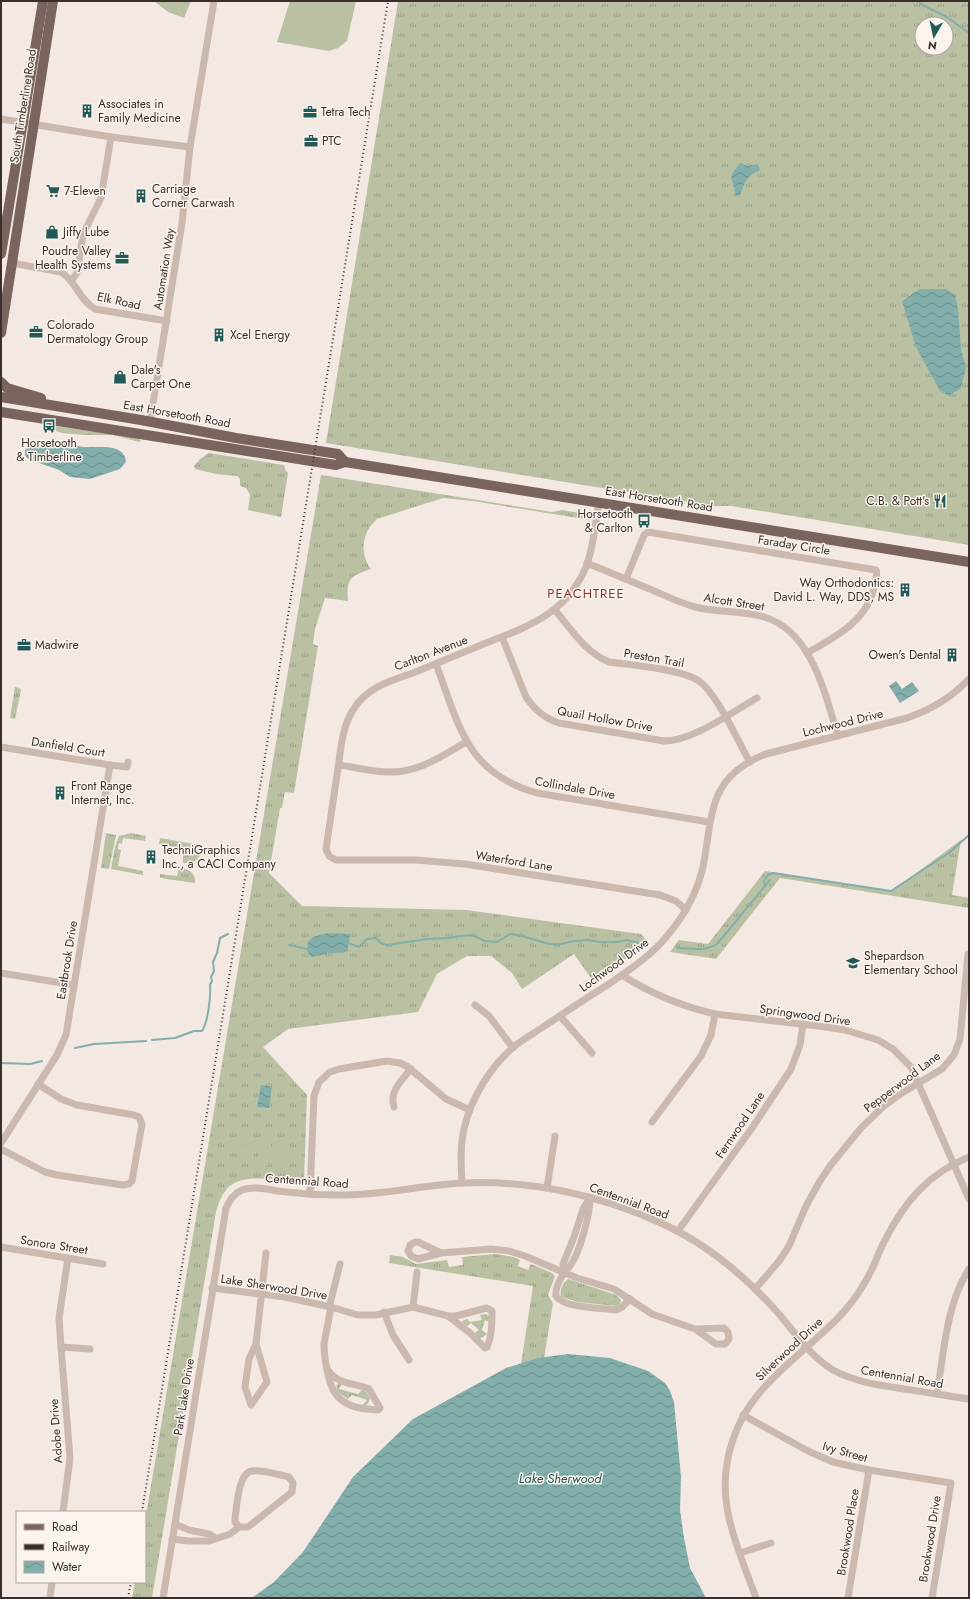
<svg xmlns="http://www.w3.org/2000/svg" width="970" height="1599" viewBox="0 0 970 1599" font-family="Jost,sans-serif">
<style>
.grass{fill:url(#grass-tufts);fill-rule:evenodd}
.garden{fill:#bac1a2}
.water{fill:url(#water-waves)}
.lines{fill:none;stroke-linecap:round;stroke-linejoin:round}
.stream{stroke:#82aeab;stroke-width:2}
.street{stroke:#cbb8ae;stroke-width:7}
.primary{stroke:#7a645e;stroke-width:10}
.rail{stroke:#3a2f2c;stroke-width:2;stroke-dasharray:1 3;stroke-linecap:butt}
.labels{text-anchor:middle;stroke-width:3;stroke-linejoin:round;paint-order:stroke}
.poi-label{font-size:12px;fill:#3a2f2c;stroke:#faf3ee;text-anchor:start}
.street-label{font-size:12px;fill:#3a2f2c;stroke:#faf3ee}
.neighbourhood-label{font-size:13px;letter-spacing:1px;fill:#853429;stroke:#faf3ee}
.water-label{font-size:13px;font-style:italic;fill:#235957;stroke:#faf3ee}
</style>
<defs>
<pattern id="grass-tufts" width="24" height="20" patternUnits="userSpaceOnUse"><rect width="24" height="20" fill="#bac1a2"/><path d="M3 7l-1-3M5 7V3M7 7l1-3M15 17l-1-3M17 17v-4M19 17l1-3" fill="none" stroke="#989d84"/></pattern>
<pattern id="water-waves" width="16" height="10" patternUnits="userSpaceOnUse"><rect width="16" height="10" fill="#82aeab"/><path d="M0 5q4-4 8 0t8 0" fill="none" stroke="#6b8e8b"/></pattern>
</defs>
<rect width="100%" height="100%" fill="#f3e9e2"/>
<!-- grass -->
<g class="grass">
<path d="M398 1H969V545L731 506H713L326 443ZM922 24H946V48H922Z"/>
<polygon points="54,426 138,438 141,441 139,442 113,435 83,435 62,433 53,430"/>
<polygon points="209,453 284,465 286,471 288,473 281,517 248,510 250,495 246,488 240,486 240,479 237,476 216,474 195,469 194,466 200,459"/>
<path d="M321 475 552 512 562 510 586 514 589 515 590 520 473 501 443 498 377 519C362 532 359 553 371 569 350 576 346 579 348 601L325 598 315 629 313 644 318 646 294 793 285 792 282 808H280L269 873 302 906 466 910 641 934 649 943 593 981 574 954 522 989 512 973 491 956H467L437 974 418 1012 288 1029 263 1047 307 1095 304 1181 301 1183C281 1181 240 1171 226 1190 221 1196 218 1204 216 1212L152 1598H132L135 1582H145V1521Z"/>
<polygon points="15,687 19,688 21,690 15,719 10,718"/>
<polygon points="106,833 116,835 109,869 101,868"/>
<polygon points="131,833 146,836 145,841 123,838 122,844 119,843 118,849 121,850 118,866 143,871 143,875 111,869 115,847 119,836"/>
<polygon points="160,838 199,845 201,850 200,856 193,863 183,863 183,855 181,855 182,848 159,844"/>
<polygon points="961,840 952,895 969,898 969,908 780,878 716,959 670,952 679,940 708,944 765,871 892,891"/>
<path d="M179 868C188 869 196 872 195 883L160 878V874L177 876Z"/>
<polygon points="495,1254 514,1257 520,1260 518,1266 528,1270 531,1264 552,1273 555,1276 548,1295 553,1303 544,1358 521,1364 533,1286 389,1263 390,1255 403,1257 416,1264 447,1260 449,1267 463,1265 462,1257"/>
<path d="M568 1279 616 1295 621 1300 620 1304 616 1306 578 1302 561 1297C559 1291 563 1282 568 1279Z"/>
<polygon points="486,1314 489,1316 489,1322 485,1320 482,1330 487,1334 482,1338 479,1338 475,1333 479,1330 471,1323 467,1326 462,1322 464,1320 467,1319 470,1322 482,1320 480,1315"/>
<polygon points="339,1383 342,1383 339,1389 358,1394 362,1390 366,1392 370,1398 368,1404 364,1405 363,1405 367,1400 352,1395 348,1399 339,1393 336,1387"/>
</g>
<!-- garden -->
<g class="garden">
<polygon points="154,1 191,1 184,18 168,12"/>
<polygon points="290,1 356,1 347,41 338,48 329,51 277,42"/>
<polygon points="243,1139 254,1140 250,1163 240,1162"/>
<polygon points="261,1141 271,1143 268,1166 257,1164"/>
<polygon points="278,1144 289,1146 285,1169 275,1167"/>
</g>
<!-- water -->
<g class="water">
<path d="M740 163 747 166 758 164 760 170C746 176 745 182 740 195H735C734 175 725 182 740 163Z"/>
<polygon points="920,289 946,289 955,295 958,309 961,350 966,367 961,388 949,396 940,391 916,347 902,301"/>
<path d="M49 440C60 442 72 445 83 447 97 448 125 442 126 462L120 469 90 479 70 477 59 470 28 459 25 455V450C32 443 40 441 49 440Z"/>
<polygon points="896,681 902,689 912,682 919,691 900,703 889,686"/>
<path d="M327 933 349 934C351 940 347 944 348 951L342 953C334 951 320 956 311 957L307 951 308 942 313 937Z"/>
<polygon points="261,1085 272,1087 269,1108 257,1107"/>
<polygon points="568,1354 610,1358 648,1371 665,1383 670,1391 674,1402 681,1477 680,1510 684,1538 690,1568 706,1598 252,1598 274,1582 303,1552 353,1477 413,1419 506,1368 538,1358"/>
</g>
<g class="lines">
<!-- stream -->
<g class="stream">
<polyline points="919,1 921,4 947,17 969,33"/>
<polyline points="765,886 764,881 768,875 773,873 891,891 950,852 969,835"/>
<polyline points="348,943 359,947 367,939 376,938 381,943 387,945 427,939 449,938 460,936 472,935 485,941 497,942 510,934 522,936 549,944 561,944 573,941 589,940 600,942 617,942 627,940 639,943"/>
<polyline points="289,945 307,949"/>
<path d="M677 948C691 948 705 952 717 944L770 880"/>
<path d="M152 1040 175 1038 194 1031H202C208 1022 211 996 210 985L212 981 211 977 214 971 213 962 217 953 220 938 228 934"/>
<polyline points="75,1048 94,1044 146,1041"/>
<polyline points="1,1063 30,1064 42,1061"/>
</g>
<!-- street -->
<g class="street">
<polyline points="1,119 111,137 190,147"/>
<path d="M12 263 61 272C76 281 80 301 95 309L167 321"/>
<polyline points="71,281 77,273 83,234 101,198 111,137"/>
<polyline points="150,422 182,223 190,147 214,1"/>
<path d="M599 502C595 523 594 547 586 567 566 614 529 626 486 643 462 653 437 663 413 673 390 681 367 687 353 710 342 727 341 749 338 768 334 795 330 822 326 849L329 856 336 860H415L465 864 660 895 676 901 686 910"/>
<path d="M587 563C609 572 630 581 652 590 666 596 680 603 695 607 717 613 742 610 764 617 812 631 825 694 838 736"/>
<path d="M626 579 644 535 648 532 876 570C878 575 875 582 874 588 866 622 835 637 807 653"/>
<path d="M555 610C571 629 585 652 609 662 632 665 681 669 699 681 718 695 737 740 750 762"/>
<path d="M502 637 526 697C535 710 544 718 559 723L664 741C693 741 732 712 757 698"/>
<path d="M436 664C459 725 466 773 537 793L709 822"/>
<polyline points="1,747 110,765 127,767 128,762"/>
<path d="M339 765C355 767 372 772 388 772 418 773 442 756 466 742"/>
<polyline points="1,973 74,985"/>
<path d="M622 975C651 994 681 1006 715 1014L826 1027 845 1030 878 1040 893 1049 911 1067 969 1199"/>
<polyline points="475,1005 489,1016 513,1048"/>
<polyline points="560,1016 592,1053"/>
<path d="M394 1107C389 1091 402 1080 411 1069"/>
<polyline points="652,1122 701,1056 711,1035 715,1014"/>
<polyline points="1,1143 57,1055 66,1035 110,765"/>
<polyline points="1,1149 45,1172 57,1175 123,1185 129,1184 132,1181 142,1124 139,1117 134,1115 77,1105 61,1099 38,1084"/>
<path d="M462 1183C461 1165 460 1147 464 1129 471 1098 491 1065 516 1045 525 1038 536 1032 546 1025 567 1011 588 997 609 984 629 970 652 955 667 936 684 916 697 893 703 867 713 815 707 777 766 754L907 718C932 709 951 698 969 679"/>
<polyline points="547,1188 555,1136"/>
<polyline points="310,1194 314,1096 319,1082 330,1072 339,1069 387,1061 400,1063 408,1067 446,1099 470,1110"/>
<path d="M590 1198C590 1215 580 1252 570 1266 568 1269 565 1270 564 1273 560 1279 555 1289 556 1296 563 1308 602 1308 616 1310L622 1307 630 1299"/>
<polyline points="678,1231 752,1128 791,1069 800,1045 803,1024"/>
<polyline points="1,1247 103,1264"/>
<polyline points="441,1253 418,1242 415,1242 410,1245 408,1251 411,1256 418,1259 441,1253 491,1249 509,1251 525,1256 577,1278 614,1289 652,1314 695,1329 716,1344 725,1344 729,1339 728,1332 724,1328 695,1329"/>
<polyline points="564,1272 563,1264 574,1237 583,1209 590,1198"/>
<polyline points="212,1288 285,1297 331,1307 358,1315 376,1315 413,1307 448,1316"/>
<polyline points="755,1289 780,1260 789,1246 806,1206 820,1181 830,1166 861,1128 884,1106 902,1093 942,1069 954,1055 960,1039 968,954"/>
<polyline points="413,1307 417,1272"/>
<path d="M487 1308 492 1311C492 1323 492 1336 487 1347L485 1348 470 1333 448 1316H456Z"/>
<polyline points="384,1312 393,1335 409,1360"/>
<polyline points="256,1344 267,1382 251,1405 245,1387 249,1359 256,1344 266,1253"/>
<polyline points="61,1347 90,1349"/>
<path d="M328 1370C336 1384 355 1383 369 1389L380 1408 378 1410C369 1409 358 1409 350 1405 345 1403 338 1398 335 1393 328 1383 324 1357 324 1344L331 1307 330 1304 340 1264"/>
<path d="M937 1394C944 1352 946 1305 969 1269"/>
<polyline points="743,1415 808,1451 833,1462 869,1470 951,1483 932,1598"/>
<polyline points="63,1512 70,1458 61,1347 59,1318 68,1258"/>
<polyline points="175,1524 189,1530 209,1534 215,1538"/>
<path d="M172 1539 188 1541H209L230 1534 239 1527H248L292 1492 293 1483 289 1477C279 1475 261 1469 252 1471 238 1473 237 1506 235 1518V1522L239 1527"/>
<polyline points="740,1553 771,1543"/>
<polyline points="50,1598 52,1582"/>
<path d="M163 1598 226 1208C230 1200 233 1194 242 1190 255 1185 273 1191 287 1192 303 1194 319 1195 336 1195 379 1196 420 1185 463 1183 531 1180 601 1195 663 1224 707 1244 747 1278 779 1314 796 1334 810 1356 833 1370 855 1382 879 1385 904 1389 926 1392 947 1396 969 1399"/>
<path d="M756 1598C740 1553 717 1507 728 1458 740 1399 778 1374 819 1336 829 1327 839 1318 847 1308 857 1296 866 1282 873 1267 877 1258 880 1249 885 1240 905 1201 928 1174 969 1157"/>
<polyline points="848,1598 869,1470"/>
</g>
<!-- primary -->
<g class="primary">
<polyline points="1,254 43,1"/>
<polyline points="1,333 53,1"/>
<polyline points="1,382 7,388 41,398"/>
<polyline points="1,397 141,420 236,438 338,454 345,462"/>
<polyline points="1,412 336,465 345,462 969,562"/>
</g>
<!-- rail -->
<g class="rail">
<polyline points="142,1512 388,1"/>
<polyline points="128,1598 131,1582"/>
</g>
</g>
<!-- icons -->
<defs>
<g id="building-bare" transform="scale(1.08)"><path d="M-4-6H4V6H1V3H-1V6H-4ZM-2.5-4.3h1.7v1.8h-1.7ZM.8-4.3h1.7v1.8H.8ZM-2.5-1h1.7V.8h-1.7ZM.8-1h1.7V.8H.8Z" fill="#235957" stroke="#faf3ee" stroke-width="2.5" paint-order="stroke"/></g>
<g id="office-bare" transform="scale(1.08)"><path d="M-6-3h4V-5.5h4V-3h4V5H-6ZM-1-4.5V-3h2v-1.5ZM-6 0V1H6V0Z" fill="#235957" stroke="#faf3ee" stroke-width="2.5" paint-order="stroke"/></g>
<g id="supermarket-bare" transform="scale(1.08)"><path d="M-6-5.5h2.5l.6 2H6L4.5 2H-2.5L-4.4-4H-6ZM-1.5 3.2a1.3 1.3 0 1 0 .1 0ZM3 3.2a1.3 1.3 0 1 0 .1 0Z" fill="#235957" stroke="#faf3ee" stroke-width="2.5" paint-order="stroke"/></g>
<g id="shop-bare" transform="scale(1.08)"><path d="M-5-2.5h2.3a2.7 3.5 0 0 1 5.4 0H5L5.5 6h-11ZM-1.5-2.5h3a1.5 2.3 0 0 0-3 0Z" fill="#235957" stroke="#faf3ee" stroke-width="2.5" paint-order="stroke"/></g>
<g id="bus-bare" transform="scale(1.08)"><path d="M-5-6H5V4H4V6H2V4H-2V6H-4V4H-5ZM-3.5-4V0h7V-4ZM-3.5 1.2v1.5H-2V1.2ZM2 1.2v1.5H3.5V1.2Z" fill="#235957" stroke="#faf3ee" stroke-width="2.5" paint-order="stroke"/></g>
<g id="restaurant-bare" transform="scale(1.08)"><path d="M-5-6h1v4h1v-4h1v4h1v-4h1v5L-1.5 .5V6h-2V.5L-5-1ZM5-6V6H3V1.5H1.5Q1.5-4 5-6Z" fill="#235957" stroke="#faf3ee" stroke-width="2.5" paint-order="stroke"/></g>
<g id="school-bare" transform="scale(1.08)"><path d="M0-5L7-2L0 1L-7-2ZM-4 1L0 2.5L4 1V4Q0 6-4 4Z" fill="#235957" stroke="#faf3ee" stroke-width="2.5" paint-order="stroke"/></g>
</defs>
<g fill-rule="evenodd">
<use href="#building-bare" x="87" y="111"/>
<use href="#office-bare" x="310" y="112"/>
<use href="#office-bare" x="311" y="141"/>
<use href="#supermarket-bare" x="53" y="191"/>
<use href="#building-bare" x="141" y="196"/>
<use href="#shop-bare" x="52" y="232"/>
<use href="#office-bare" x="122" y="258"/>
<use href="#office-bare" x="36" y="332"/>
<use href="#building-bare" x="219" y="335"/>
<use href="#shop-bare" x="120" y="377"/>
<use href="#bus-bare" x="49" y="426"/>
<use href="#restaurant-bare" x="940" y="501"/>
<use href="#bus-bare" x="644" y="521"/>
<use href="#building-bare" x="905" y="590"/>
<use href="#office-bare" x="24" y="645"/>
<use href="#building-bare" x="952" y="655"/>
<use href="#building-bare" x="60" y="793"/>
<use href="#building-bare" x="151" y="857"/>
<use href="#school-bare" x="853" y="963"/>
</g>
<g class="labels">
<!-- poi labels -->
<g class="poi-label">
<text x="98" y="108">Associates in<tspan x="98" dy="14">Family Medicine</tspan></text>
<text x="321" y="116">Tetra Tech</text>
<text x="322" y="145">PTC</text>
<text x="152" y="193">Carriage<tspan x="152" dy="14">Corner Carwash</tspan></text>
<text x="64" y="195">7-Eleven</text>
<text x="63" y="236">Jiffy Lube</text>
<text x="111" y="255" text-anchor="end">Poudre Valley<tspan x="111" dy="14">Health Systems</tspan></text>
<text x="47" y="329">Colorado<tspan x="47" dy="14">Dermatology Group</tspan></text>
<text x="230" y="339">Xcel Energy</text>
<text x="131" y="374">Dale's<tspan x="131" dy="14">Carpet One</tspan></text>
<text x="49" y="447" text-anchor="middle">Horsetooth<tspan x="49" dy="14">&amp; Timberline</tspan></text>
<text x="929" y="505" text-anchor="end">C.B. &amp; Pott's</text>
<text x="633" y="518" text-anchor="end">Horsetooth<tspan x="633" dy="14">&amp; Carlton</tspan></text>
<text x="894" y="587" text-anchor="end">Way Orthodontics:<tspan x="894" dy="14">David L. Way, DDS, MS</tspan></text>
<text x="35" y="649">Madwire</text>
<text x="941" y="659" text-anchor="end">Owen's Dental</text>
<text x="71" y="790">Front Range<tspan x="71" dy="14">Internet, Inc.</tspan></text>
<text x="162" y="854">TechniGraphics<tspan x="162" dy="14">Inc., a CACI Company</tspan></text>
<text x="864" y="960">Shepardson<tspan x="864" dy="14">Elementary School</tspan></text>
</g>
<!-- street labels -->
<g class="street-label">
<text transform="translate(23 106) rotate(-81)" y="4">South Timberline Road</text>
<text transform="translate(164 269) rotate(-81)" y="4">Automation Way</text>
<text transform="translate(119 301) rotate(12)" y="4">Elk Road</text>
<text transform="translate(177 414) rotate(10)" y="4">East Horsetooth Road</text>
<text transform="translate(659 499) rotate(9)" y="4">East Horsetooth Road</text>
<text transform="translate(794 545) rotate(9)" y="4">Faraday Circle</text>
<text transform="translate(734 602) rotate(9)" y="4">Alcott Street</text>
<text transform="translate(431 653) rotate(-21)" y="4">Carlton Avenue</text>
<text transform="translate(654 658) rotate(10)" y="4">Preston Trail</text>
<text transform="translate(605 719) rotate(10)" y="4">Quail Hollow Drive</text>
<text transform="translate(843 723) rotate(-14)" y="4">Lochwood Drive</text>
<text transform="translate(68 747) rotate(9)" y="4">Danfield Court</text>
<text transform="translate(575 788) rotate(10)" y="4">Collindale Drive</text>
<text transform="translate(514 861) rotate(9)" y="4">Waterford Lane</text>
<text transform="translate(67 960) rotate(-81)" y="4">Eastbrook Drive</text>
<text transform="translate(614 965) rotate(-36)" y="4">Lochwood Drive</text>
<text transform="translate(805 1015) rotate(8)" y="4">Springwood Drive</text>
<text transform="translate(902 1082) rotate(-37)" y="4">Pepperwood Lane</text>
<text transform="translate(740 1125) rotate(-56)" y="4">Fernwood Lane</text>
<text transform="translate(307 1181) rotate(4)" y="4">Centennial Road</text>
<text transform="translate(629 1201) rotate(20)" y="4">Centennial Road</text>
<text transform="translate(54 1245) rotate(9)" y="4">Sonora Street</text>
<text transform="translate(274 1287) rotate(9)" y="4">Lake Sherwood Drive</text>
<text transform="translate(789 1349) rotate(-43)" y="4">Silverwood Drive</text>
<text transform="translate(902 1377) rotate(10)" y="4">Centennial Road</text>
<text transform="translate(184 1397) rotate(-81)" y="4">Park Lake Drive</text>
<text transform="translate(56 1431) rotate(-94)" y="4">Adobe Drive</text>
<text transform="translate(845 1452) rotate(16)" y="4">Ivy Street</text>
<text transform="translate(848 1532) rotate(-81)" y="4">Brookwood Place</text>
<text transform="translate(930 1539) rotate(-81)" y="4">Brookwood Drive</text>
</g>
<!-- neighbourhood labels -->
<g class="neighbourhood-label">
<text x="586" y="598">PEACHTREE</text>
</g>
<!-- water labels -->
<g class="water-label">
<text x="560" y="1483">Lake Sherwood</text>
</g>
</g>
<!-- border -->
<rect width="970" height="1599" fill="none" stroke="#3a2f2c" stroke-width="4"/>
<!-- legend -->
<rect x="16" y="1511" width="130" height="72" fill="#faf3ee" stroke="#ada5a0"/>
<rect x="24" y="1524" width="20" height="6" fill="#7a645e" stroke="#ada5a0"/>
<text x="52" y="1531" font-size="12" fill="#3a2f2c">Road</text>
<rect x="24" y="1544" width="20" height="6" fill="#3a2f2c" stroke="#ada5a0"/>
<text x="52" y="1551" font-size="12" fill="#3a2f2c">Railway</text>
<rect x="24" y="1561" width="20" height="12" fill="url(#water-waves)" stroke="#ada5a0"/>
<text x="52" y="1571" font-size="12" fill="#3a2f2c">Water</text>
<!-- north arrow -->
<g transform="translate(934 36) rotate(189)"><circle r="19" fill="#faf3ee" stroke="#ada5a0"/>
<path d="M0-3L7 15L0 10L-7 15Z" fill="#235957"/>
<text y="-6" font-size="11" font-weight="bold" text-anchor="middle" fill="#3a2f2c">N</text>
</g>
</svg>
